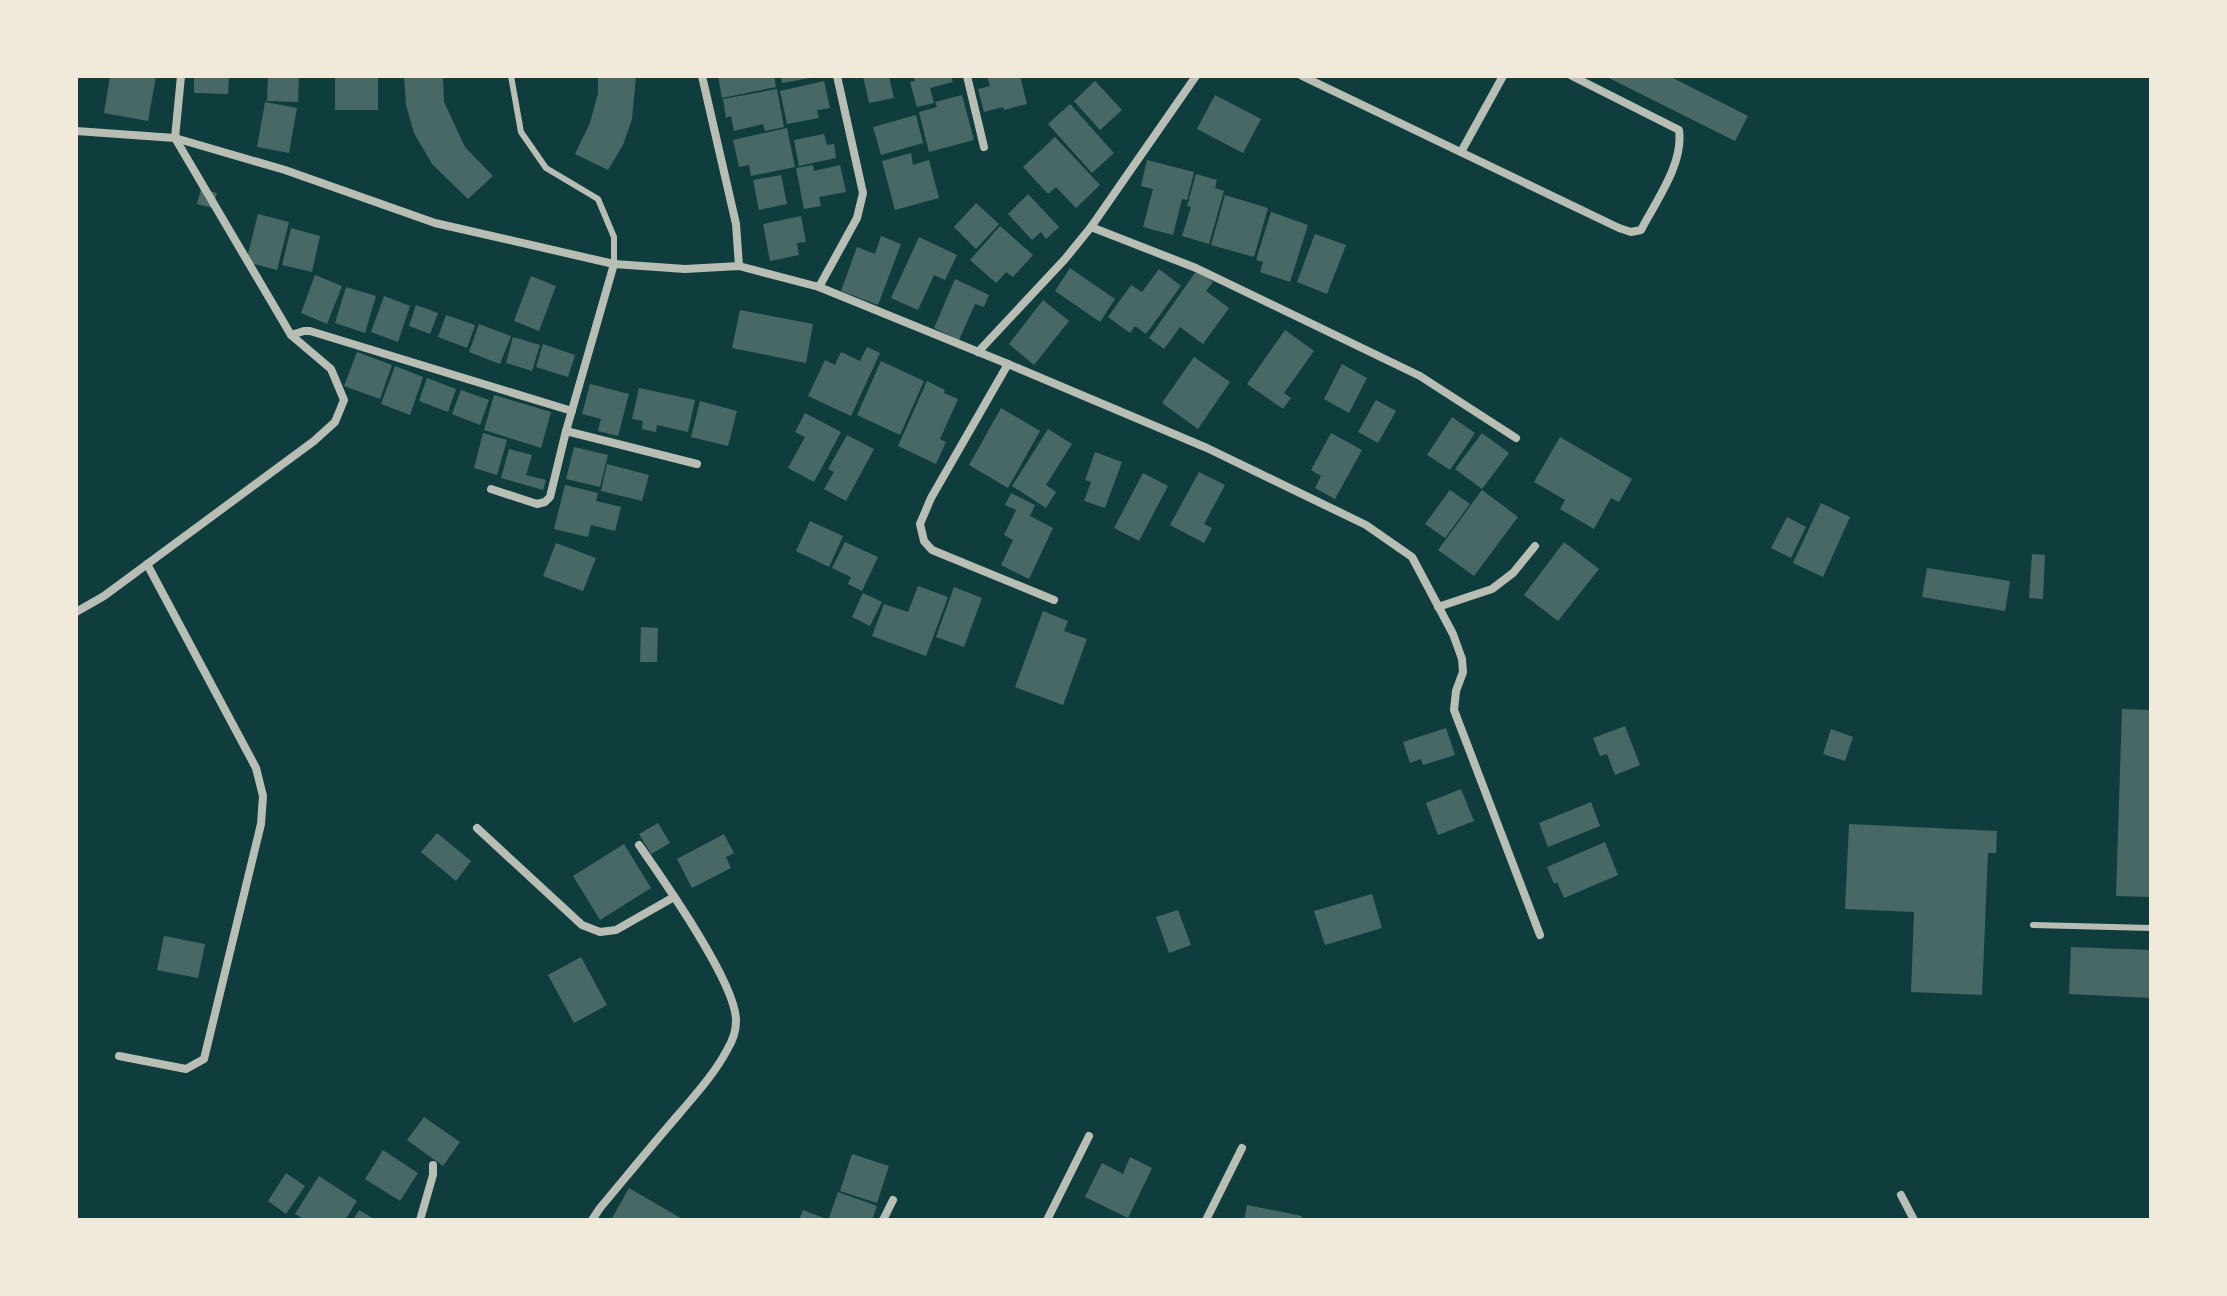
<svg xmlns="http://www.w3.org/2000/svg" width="2227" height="1296" viewBox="0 0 2227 1296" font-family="Lato,sans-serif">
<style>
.building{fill:#486865}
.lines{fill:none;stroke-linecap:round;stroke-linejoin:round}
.service{stroke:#b8beb3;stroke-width:6}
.minor{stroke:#b8beb3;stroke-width:8}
</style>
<rect width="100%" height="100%" fill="#0f3d3e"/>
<!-- building -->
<g class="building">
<polygon points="110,76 156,76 148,121 104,113"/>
<polygon points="194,76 229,76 228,94 194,93"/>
<polygon points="268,76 299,76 298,102 267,101"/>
<rect x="335" y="76" width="43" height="34"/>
<polygon points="404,76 443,76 444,102 465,147 493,176 468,199 432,164 414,133 406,105"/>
<polygon points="598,76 636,76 632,119 623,145 608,170 575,154 590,123 598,93"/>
<polygon points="718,76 774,76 776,87 722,98"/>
<polygon points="781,76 810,76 810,78 782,83"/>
<polygon points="863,76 889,76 894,98 869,103"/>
<polygon points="913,76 951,76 953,82 930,88 934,103 917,107 910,82 915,81"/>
<polygon points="987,76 1020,76 1027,104 1004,110 1003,107 984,112 978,89 990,86"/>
<polygon points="1605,76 1669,76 1748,116 1735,141"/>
<polygon points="824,81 830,108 817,110 819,118 787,124 780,91"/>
<polygon points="1095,81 1122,110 1100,130 1074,101"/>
<polygon points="777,89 784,127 765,131 763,124 734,131 731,116 726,118 723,99"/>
<polygon points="962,95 974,140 929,152 919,112 937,107 935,102"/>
<polygon points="1215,95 1261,119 1243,153 1197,129"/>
<polygon points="265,102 297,108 289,153 257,147"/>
<polygon points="1070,104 1114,153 1092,173 1048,124"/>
<polygon points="916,115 923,143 881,155 873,127"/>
<polygon points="787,128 795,167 751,176 749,165 739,167 733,140"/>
<polygon points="824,134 827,145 834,144 836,158 799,166 794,140"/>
<polygon points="1055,137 1100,185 1076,208 1056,187 1048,194 1023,167"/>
<polygon points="911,153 913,165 929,160 939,198 895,210 882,161"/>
<polygon points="1147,160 1194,172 1187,200 1182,199 1173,235 1143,227 1153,189 1141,186"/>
<polygon points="813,165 814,171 840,165 846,192 819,197 821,206 804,209 796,168"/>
<polygon points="1196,174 1217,180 1215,188 1224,191 1209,244 1182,236 1191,207 1187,206"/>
<polygon points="781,175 787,204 759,210 753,180"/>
<polygon points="201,189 217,193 213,208 197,204"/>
<polygon points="1028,194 1059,227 1046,239 1041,232 1032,240 1008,214"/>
<polygon points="1225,195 1268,208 1254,257 1211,245"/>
<polygon points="976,203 999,224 976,249 954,227"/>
<polygon points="1271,212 1308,225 1290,282 1260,272 1263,262 1256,260"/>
<polygon points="258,214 289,222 277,270 246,262"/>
<polygon points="801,216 806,242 797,243 799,255 770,261 763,224"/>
<polygon points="1000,226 1033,255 1013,277 1006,272 996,283 970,260"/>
<polygon points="291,228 320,236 312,272 282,265"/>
<polygon points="1315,234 1346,245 1327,294 1297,282"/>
<polygon points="881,236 901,244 878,305 841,291 857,247 875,254"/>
<polygon points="919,237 957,255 945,280 934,275 918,310 891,298"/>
<polygon points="1070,268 1115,299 1100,322 1055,291"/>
<polygon points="1159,269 1181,286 1146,334 1135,326 1130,333 1108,317 1131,285 1142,292"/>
<polygon points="1197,270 1213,282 1206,291 1229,308 1203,344 1180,327 1164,349 1149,338"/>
<polygon points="315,275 342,286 327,324 301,313"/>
<polygon points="531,276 556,286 539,331 514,321"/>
<polygon points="955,279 989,295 984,307 975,304 959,340 934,328"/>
<polygon points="346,287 376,296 365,333 335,323"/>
<polygon points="384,296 410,306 398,342 371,332"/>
<polygon points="1043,300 1069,321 1034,365 1009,344"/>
<polygon points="416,305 438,313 430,334 409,326"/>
<polygon points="740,310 813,324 806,363 732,348"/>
<polygon points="446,315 475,325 467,348 438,337"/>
<polygon points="479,324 511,336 500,364 469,352"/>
<polygon points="1285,330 1314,351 1284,393 1291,398 1283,409 1247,384"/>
<polygon points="513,337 540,345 532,371 506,363"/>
<polygon points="543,344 575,355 568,377 536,367"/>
<polygon points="867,347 880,353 851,416 808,396 825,360 835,365 841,352 860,361"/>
<polygon points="357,352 392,365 380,399 344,386"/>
<polygon points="1194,357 1230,382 1198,429 1162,403"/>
<polygon points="881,361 924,381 900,435 857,415"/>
<polygon points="1342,364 1367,378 1349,413 1324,399"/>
<polygon points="395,366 423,377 410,415 381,404"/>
<polygon points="427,378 456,389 448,412 419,401"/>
<polygon points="927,381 945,390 944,393 958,399 940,439 946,442 936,464 898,446"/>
<polygon points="590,384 629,394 618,436 598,431 601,419 582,414"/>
<polygon points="639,388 695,400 688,432 657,425 656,432 642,429 643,421 632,419"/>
<polygon points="461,390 489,400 480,425 452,414"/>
<polygon points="494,395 551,412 541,448 484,430"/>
<polygon points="1376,400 1396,411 1378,443 1358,432"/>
<polygon points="700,401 737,411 728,446 691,437"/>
<polygon points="1001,408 1040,431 1008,488 969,465"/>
<polygon points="805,413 841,432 814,482 788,468 805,437 795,432"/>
<polygon points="1452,417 1475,433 1450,470 1427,455"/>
<polygon points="1048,429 1072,444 1046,485 1056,492 1046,508 1012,486"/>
<polygon points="483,433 507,440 497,475 474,468"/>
<polygon points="1331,433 1362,450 1335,499 1315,488 1321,476 1311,470"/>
<polygon points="1482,433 1509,453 1482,489 1455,469"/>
<polygon points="847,435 874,449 846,501 824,489 834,472 828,469"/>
<polygon points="1560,437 1632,479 1619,502 1611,498 1594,529 1560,509 1565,500 1534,482"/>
<polygon points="574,447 608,455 600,487 566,479"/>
<polygon points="509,449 532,455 526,475 546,480 543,490 501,478"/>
<polygon points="1095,452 1122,462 1105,508 1084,501 1091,482 1085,480"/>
<polygon points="607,464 649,475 642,501 601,491"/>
<polygon points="1199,472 1225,485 1204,524 1212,528 1204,543 1170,525"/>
<polygon points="1143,473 1168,486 1139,541 1114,528"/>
<polygon points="565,485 598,493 596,501 621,507 615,531 591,525 588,537 554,529"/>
<polygon points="1450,490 1470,504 1445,538 1425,524"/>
<polygon points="1482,490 1518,517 1474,576 1438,550"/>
<polygon points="1011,493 1035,505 1030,516 1053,528 1029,579 1001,565 1013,540 1004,535 1016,510 1005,505"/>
<polygon points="1821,503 1850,517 1823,577 1793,563"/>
<polygon points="1787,517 1806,527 1791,558 1771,548"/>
<polygon points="810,521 843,536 829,567 796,551"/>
<polygon points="845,542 878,557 862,591 848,584 851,577 832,568"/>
<polygon points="1564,542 1599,569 1558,621 1524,595"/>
<polygon points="556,543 596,558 583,591 543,576"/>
<polygon points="2032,554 2045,555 2043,599 2029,598"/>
<polygon points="1927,568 2010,581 2005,611 1922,597"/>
<polygon points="918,586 948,597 926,656 872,636 884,604 908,612"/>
<polygon points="954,587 982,598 964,647 936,637"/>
<polygon points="863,593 882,602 870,626 852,617"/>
<polygon points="1043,611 1068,621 1064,631 1087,639 1063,705 1015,687"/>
<polygon points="641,627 658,628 657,662 640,662"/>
<polygon points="2122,709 2151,710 2151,897 2116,896"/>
<polygon points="1625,726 1640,765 1615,775 1607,754 1600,756 1593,738"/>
<polygon points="1446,728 1455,755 1423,765 1421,759 1410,763 1403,742"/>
<polygon points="1831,729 1853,737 1845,761 1823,754"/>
<polygon points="1461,789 1474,821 1438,835 1426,803"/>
<polygon points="1591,802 1600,826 1548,847 1539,823"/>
<polygon points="658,823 670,843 651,854 639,834"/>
<polygon points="1849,824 1997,831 1996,853 1988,853 1982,995 1911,992 1914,912 1845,909"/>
<polygon points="437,833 471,861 456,881 421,852"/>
<polygon points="724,834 734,853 726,857 731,868 692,888 677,859"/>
<polygon points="1605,842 1618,875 1564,898 1557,882 1554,884 1547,867"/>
<polygon points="624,844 651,888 600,920 573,876"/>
<polygon points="1372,894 1382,928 1325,945 1314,911"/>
<polygon points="1178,910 1191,945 1169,953 1156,917"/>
<polygon points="164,936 205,944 198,978 157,970"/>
<polygon points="2071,947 2151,950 2151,998 2069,994"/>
<polygon points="581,957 607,1005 574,1023 548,975"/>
<polygon points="424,1117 460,1142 443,1166 407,1140"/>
<polygon points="383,1150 418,1173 400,1201 365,1179"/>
<polygon points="852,1154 889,1166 877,1203 840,1191"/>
<polygon points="1130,1157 1152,1168 1128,1218 1085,1197 1102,1163 1123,1174"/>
<polygon points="286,1173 305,1186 286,1214 268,1201"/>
<polygon points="319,1176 357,1201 345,1220 305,1220 295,1214"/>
<polygon points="629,1188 684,1220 611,1220"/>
<polygon points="838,1192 877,1206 872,1220 836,1220 829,1218"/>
<polygon points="1247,1205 1302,1216 1301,1220 1244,1220"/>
<polygon points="359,1210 376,1220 353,1220"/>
<polygon points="803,1210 829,1220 799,1220"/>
</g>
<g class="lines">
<!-- service -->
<g class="service">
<polyline points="511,76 521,132 546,168 598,199 614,237 614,264"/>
<polyline points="2033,925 2151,928"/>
</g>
<!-- minor -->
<g class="minor">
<polyline points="702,76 736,224 739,266"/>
<polyline points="967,76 984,147"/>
<path d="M1302 76 1619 228 1631 232 1641 230C1656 201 1684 163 1679 130L1572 76"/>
<polyline points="76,131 175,138 285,170 435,223 614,264 685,269 739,266 819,287 1008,364 1207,448 1366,525 1412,557 1453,634 1462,659 1463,672 1456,691 1454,710 1540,935"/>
<polyline points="1461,152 1503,76"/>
<polyline points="1091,227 1196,268 1420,376 1516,438"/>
<polyline points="819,287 857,218 863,193 837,76"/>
<polyline points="291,335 304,331 310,331 572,411"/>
<polyline points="978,352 1065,259 1091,227 1196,76"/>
<polyline points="1008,364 931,498 920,524 924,541 932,550 1054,600"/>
<polyline points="566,431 697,464"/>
<polyline points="491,489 537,504 545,502 550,497 566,431 614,264"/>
<polyline points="1438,607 1492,589 1513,573 1535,546"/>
<polyline points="76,612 104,596 314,441 335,422 344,400 331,369 291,335 175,138 181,76"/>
<polyline points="477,828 582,925 600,932 616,930 674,897"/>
<polyline points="119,1056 186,1069 204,1059 261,824 263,796 256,768 147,564"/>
<polyline points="1901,1195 1914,1220"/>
<polyline points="420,1220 433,1175 433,1165"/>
<path d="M592 1220 600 1208C626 1177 652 1145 679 1114 696 1094 715 1073 727 1050 732 1042 736 1031 736 1021 737 984 662 878 639 845"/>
<polyline points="883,1220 893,1200"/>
<polyline points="1047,1220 1089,1136"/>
<polyline points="1206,1220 1242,1148"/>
</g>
</g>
<!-- border -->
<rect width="2227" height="1296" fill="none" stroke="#f1e9da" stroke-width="156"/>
</svg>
